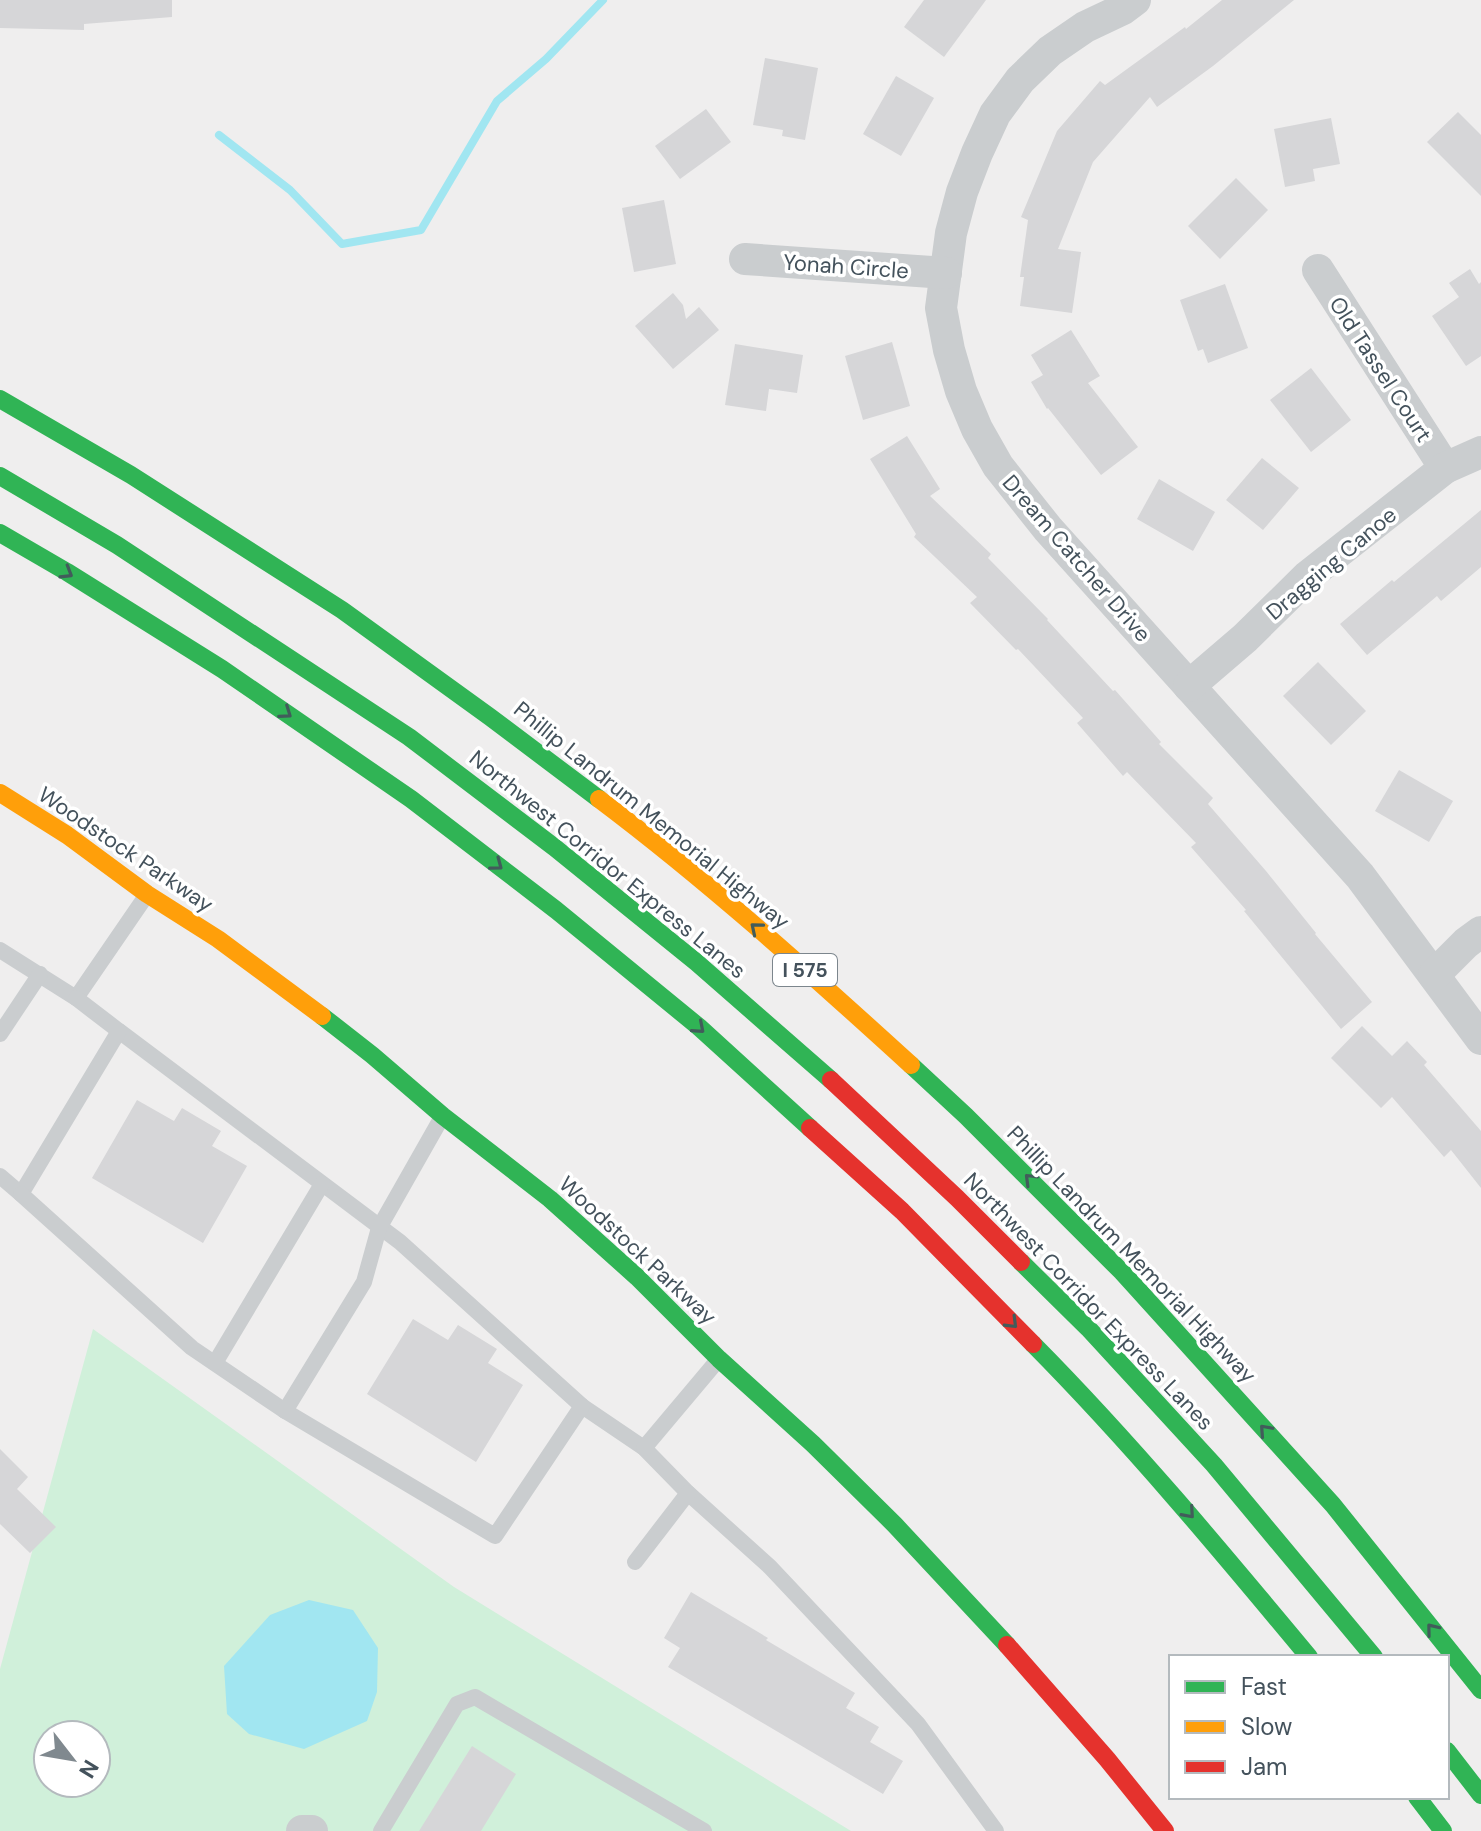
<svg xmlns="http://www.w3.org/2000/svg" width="1481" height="1831" viewBox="0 0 1481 1831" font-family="'DM Sans',sans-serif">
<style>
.green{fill:#d0f0da;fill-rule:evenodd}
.water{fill:#a1e6f1}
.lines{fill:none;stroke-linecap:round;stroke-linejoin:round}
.stream{stroke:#a1e6f1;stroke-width:8}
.building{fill:#d6d6d8}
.lane{stroke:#cacdcf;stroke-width:16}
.street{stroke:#cacdcf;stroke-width:32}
.fast{stroke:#30b455;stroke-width:18}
.slow{stroke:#ff9f0a;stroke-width:18}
.jam{stroke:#e5322d;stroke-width:18}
.oneway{stroke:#425c5b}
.labels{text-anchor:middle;stroke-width:7;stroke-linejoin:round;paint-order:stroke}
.shield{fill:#fff;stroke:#7c868d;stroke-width:2}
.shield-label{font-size:20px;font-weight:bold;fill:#44525c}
.street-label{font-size:22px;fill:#44525c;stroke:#fff}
</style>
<rect width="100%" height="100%" fill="#efeeee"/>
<!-- green -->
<path class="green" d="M93 1329 454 1587 851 1831H0V1669ZM48 1735H96V1783H48Z"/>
<!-- water -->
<polygon class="water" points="309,1600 353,1610 378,1648 377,1692 367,1721 304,1749 249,1734 227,1714 224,1666 270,1615"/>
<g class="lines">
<!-- stream -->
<polyline class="stream" points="219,135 290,190 342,244 421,230 497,101 546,59 603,0"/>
</g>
<!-- building -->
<g class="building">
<polygon points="0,0 172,0 172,17 84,24 84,30 0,28"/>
<polygon points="924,0 986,0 944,57 904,27"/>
<polygon points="1222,0 1294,0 1213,66 1157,107 1150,97 1093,162 1058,249 1081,252 1072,313 1020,306 1024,277 1020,277 1028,220 1021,217 1057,131 1100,81 1105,85 1185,27 1186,29"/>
<polygon points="765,58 818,68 805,140 782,136 783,130 753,125"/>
<polygon points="896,76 934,98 901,156 863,134"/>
<polygon points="706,109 731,142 680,179 655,146"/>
<polygon points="1458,112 1481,135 1481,196 1427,142"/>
<polygon points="1331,118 1340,164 1313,169 1315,181 1285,187 1274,129"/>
<polygon points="1236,178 1268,210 1220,259 1188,226"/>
<polygon points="664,200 676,264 634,272 622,208"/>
<polygon points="1470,269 1479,284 1481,282 1481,356 1466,366 1432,316 1459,297 1449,283"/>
<polygon points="1225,284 1248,348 1208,363 1203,349 1198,351 1180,300"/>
<polygon points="673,293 683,305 686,319 699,307 719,330 673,369 635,326"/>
<polygon points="1071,330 1100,376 1088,383 1138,447 1101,475 1048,408 1047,409 1031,382 1043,375 1031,355"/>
<polygon points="892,342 910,406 863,420 845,356"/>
<polygon points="735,344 803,355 797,393 769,389 766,411 725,405"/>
<polygon points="1311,368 1351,420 1311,452 1270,400"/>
<polygon points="907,436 940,489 930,496 991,554 988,558 1048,619 1047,620 1113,691 1115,690 1161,742 1159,744 1213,798 1208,804 1266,871 1316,933 1315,934 1372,1002 1341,1029 1244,911 1246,910 1191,847 1196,843 1127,772 1123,776 1077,723 1083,718 1018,649 1016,650 970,603 977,597 914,537 916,534 870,459"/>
<polygon points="1262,458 1299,488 1263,530 1226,500"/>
<polygon points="1159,479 1215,512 1193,551 1137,519"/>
<polygon points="1481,510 1481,567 1441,601 1437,596 1367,655 1340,624 1392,580 1394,582"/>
<polygon points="1318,662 1366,711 1331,745 1283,696"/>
<polygon points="1399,770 1453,801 1429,842 1375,811"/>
<polygon points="1362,1026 1392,1056 1407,1041 1427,1062 1424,1065 1481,1131 1481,1188 1451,1150 1444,1157 1392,1097 1381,1108 1331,1058"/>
<polygon points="137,1100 174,1121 182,1108 221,1131 212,1146 247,1166 203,1243 92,1178"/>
<polygon points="413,1319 448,1340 458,1325 497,1349 488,1363 523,1385 476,1462 367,1394"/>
<polygon points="0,1449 28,1477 17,1489 56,1527 30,1553 0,1524"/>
<polygon points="691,1592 768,1638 766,1640 855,1693 846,1708 879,1727 870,1742 903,1761 883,1794 668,1667 680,1648 664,1638"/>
<polygon points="472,1746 516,1774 481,1831 419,1831"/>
</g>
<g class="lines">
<!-- lane -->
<g class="lane">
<polyline points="0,950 76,998 146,896"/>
<polyline points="119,1031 400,1242 582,1406 644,1448 688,1493 770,1567 918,1724 996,1831"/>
<polyline points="0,1034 40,974"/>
<polyline points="0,1176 21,1194 119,1031 76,998"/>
<polyline points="21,1194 192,1348 285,1411 495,1536 582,1406"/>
<polyline points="215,1363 322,1184"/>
<polyline points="285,1411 364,1282 379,1228 442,1117"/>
<polyline points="644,1448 718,1360"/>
<polyline points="635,1562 688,1493"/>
<polyline points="381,1831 457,1704 475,1697 704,1831"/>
</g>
<!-- street -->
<g class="street">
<polyline points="1135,0 1123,9 1085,27 1050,51 1020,80 995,114 977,153 962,192 951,233 941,308 949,350 961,391 977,429 998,466 1048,529 1360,876 1481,1039"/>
<polyline points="745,259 946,273"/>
<polyline points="1318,270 1445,468"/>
<polyline points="1189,686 1245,638 1308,576 1445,468 1481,452"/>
<polyline points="1434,975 1466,943 1481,932"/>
<polyline points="302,1831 312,1831"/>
</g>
<!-- fast -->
<g class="fast">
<polyline points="0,399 131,475 342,610 490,717 599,799"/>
<polyline points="0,476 117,545 409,737 554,847 696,962 831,1080"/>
<polyline points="0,533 67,572 222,669 411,799 556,910 699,1027 810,1128"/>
<polyline points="322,1016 372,1055 443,1116 550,1199 637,1277 719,1359 813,1444 895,1525 1007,1645"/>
<polyline points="911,1065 966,1116 1122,1272 1333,1505 1481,1690"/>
<polyline points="1021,1262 1088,1328 1214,1465 1374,1657"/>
<path d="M1033 1344C1131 1443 1220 1550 1309 1657"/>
<polyline points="1447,1751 1481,1795"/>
<polyline points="1417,1797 1443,1831"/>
</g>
<!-- slow -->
<g class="slow">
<polyline points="0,793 67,835 147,894 218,939 322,1016"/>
<path d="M599 799C708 881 810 973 911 1065"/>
</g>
<!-- jam -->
<g class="jam">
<polyline points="831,1080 957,1198 1021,1262"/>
<polyline points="810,1128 902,1211 1033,1344"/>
<polyline points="1007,1645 1107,1759 1165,1831"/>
</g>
</g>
<!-- one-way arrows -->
<defs><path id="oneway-chevron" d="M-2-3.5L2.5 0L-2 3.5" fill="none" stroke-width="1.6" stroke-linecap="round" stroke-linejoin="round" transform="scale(2)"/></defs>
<g class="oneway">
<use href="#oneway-chevron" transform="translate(67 573) rotate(31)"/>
<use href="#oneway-chevron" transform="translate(286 713) rotate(35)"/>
<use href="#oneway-chevron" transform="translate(497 865) rotate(37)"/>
<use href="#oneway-chevron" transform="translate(756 928) rotate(-140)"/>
<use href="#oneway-chevron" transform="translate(699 1028) rotate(41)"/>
<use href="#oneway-chevron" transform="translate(1030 1179) rotate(-135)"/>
<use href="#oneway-chevron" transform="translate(1012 1323) rotate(45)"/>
<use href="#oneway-chevron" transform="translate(1265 1430) rotate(-132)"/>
<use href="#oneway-chevron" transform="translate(1189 1513) rotate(49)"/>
<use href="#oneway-chevron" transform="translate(1432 1629) rotate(-129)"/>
</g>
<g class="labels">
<!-- shield labels -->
<rect class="shield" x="773" y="954" width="64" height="32" rx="6"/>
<g class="shield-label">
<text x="805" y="977">I 575</text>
</g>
<!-- street labels -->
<g class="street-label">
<text transform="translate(846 266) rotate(4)" y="8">Yonah Circle</text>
<text transform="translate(1381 369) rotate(57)" y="8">Old Tassel Court</text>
<text transform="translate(1077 558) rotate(49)" y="8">Dream Catcher Drive</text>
<text transform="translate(1331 563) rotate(-40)" y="8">Dragging Canoe</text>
<text transform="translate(652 815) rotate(39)" y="8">Phillip Landrum Memorial Highway</text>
<text transform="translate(126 849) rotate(34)" y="8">Woodstock Parkway</text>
<text transform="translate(608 864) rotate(39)" y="8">Northwest Corridor Express Lanes</text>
<text transform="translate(638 1250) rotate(43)" y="8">Woodstock Parkway</text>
<text transform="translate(1132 1254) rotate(46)" y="8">Phillip Landrum Memorial Highway</text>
<text transform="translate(1089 1301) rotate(46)" y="8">Northwest Corridor Express Lanes</text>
</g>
</g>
<!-- legend -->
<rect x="1169" y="1655" width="280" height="144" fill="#ffffff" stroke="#b4babe" stroke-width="2"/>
<rect x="1185" y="1681" width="40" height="12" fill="#30b455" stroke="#b4babe" stroke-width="2"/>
<text x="1241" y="1695" font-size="24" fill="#44525c">Fast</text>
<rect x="1185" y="1721" width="40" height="12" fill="#ff9f0a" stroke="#b4babe" stroke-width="2"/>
<text x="1241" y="1735" font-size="24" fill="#44525c">Slow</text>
<rect x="1185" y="1761" width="40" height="12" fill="#e5322d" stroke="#b4babe" stroke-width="2"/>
<text x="1241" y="1775" font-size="24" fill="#44525c">Jam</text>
<!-- north arrow -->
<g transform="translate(72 1759) rotate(121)"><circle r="38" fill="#ffffff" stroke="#b4babe" stroke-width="2"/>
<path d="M0-6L14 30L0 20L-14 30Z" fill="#80898f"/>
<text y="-12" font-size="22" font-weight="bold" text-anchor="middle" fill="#44525c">N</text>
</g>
</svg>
